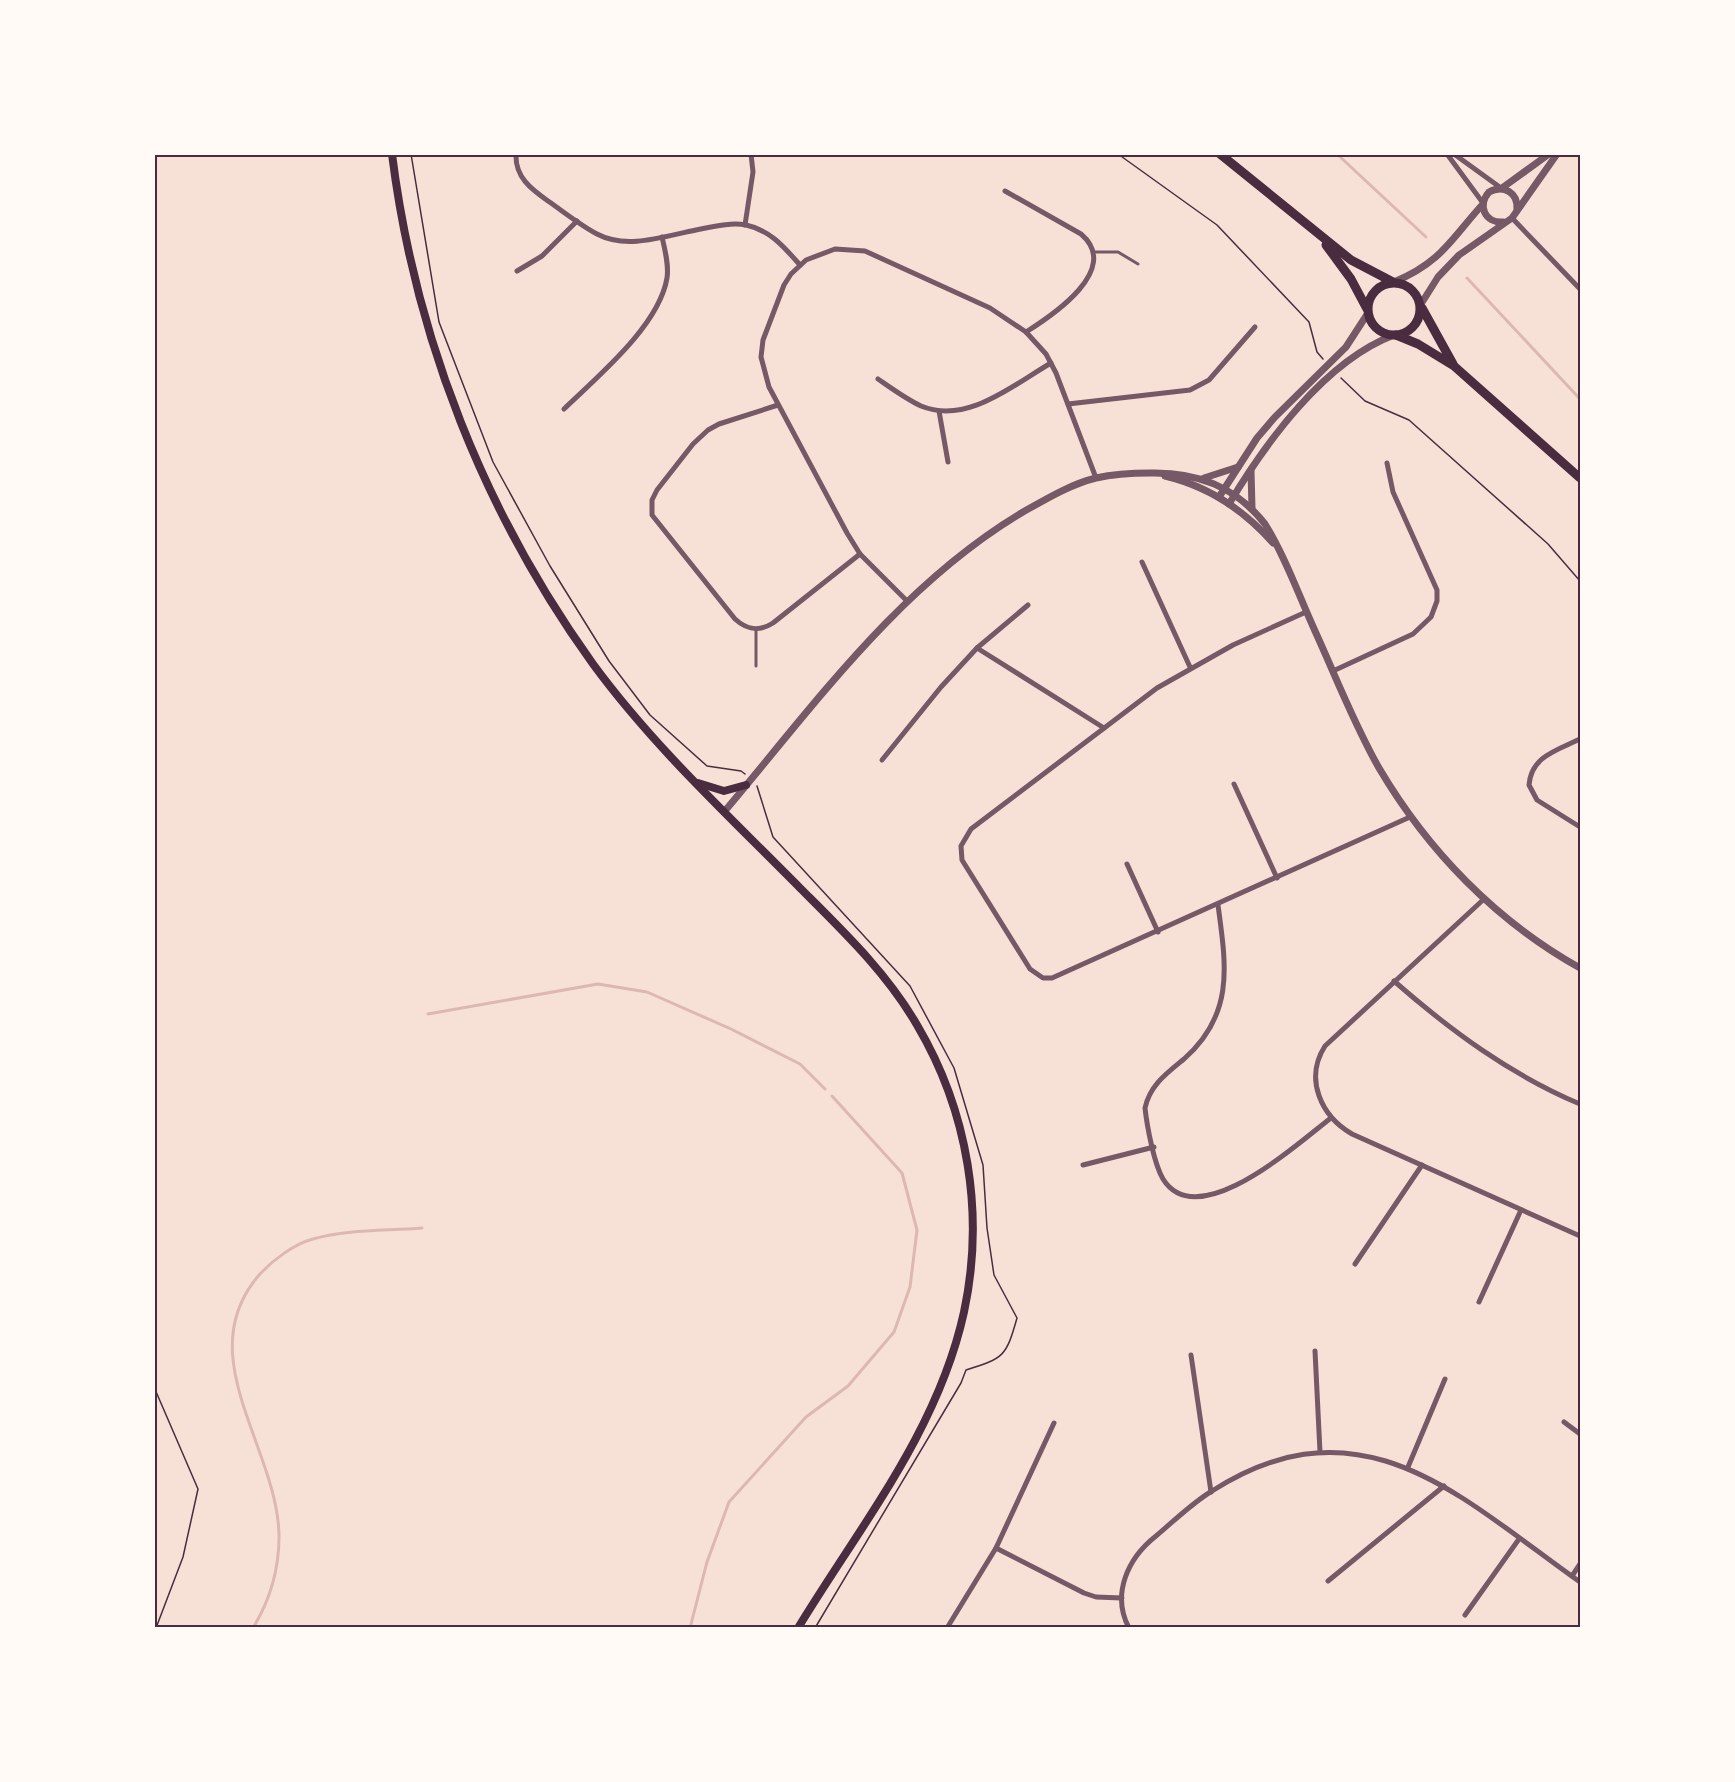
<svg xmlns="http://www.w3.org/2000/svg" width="1735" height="1782" viewBox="0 0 1735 1782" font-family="Rubik,sans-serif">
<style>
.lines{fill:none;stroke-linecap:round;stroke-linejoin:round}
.stream{stroke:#dcb8b0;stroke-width:3}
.path{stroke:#4a2c40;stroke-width:1.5}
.service{stroke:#755966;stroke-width:3}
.minor{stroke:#755966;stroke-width:5}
.tertiary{stroke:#755966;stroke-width:7}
.secondary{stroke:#4a2c40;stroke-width:8}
.primary{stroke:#4a2c40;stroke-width:9}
.neatline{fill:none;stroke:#4a2c40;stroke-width:2}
</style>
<rect width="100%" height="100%" fill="#f7e1d7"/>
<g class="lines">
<!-- stream -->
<g class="stream">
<polyline points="1337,154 1426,237"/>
<polyline points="1467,278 1580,399"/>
<polyline points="428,1014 598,984 647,992 731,1029 800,1064 825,1089"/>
<path d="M253 1628C270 1600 279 1570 279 1537 279 1449 188 1355 260 1274 273 1260 294 1244 313 1239 347 1229 386 1231 422 1228"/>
<polyline points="690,1628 707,1562 729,1502 806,1417 848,1386 894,1332 910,1287 917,1230 902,1173 832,1096"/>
</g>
<!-- path -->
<g class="path">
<polyline points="411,154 439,322 493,462 550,566 609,661 650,715 707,766 741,771 745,774"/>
<polyline points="1118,154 1217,225 1309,322 1317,352 1323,359"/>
<polyline points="1341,378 1365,401 1409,420 1548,544 1580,581"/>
<path d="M757 786 773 837 910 986 954 1068 983 1165 987 1228 994 1275 1017 1318C1006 1357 1004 1358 966 1370L961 1383 815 1628"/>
<polyline points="154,1387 198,1489 183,1557 156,1628"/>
</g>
<!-- service -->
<g class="service">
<polyline points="1094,252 1118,252 1138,264"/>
<polyline points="756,629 756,666"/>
</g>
<!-- minor -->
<g class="minor">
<path d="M516 154C515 177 531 189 548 201 564 212 580 225 597 234 627 250 665 236 696 230 712 227 730 222 746 225 770 230 784 247 800 265"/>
<polyline points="1447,154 1483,203"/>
<polyline points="1454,154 1501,188"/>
<path d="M1005 191 1081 234C1122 269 1053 315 1026 332"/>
<polyline points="1512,218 1580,289"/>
<polyline points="745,225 753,172 751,154"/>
<polyline points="517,271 542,256 577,221"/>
<path d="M878 379C891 388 906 399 921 406 967 425 1013 385 1051 363"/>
<polyline points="1068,404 1190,390 1209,380 1255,327"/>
<path d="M778 405 719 424 708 430 693 444 657 490 652 500V515L735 619C747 630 759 632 773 623L860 554"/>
<path d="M564 409C597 377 659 326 667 278 669 265 665 250 662 237"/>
<polyline points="939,411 948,462"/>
<polyline points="1142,562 1190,667"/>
<polyline points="907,601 860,554 847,533 769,387 761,357 763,340 784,285 791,274 806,260 835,249 865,251 990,308 1026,332 1046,354 1056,373 1096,478"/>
<polyline points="1028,605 977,648 1104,728"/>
<polyline points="1306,612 1233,645 1157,688 971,829 961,846 962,860 1030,969 1043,978 1052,978 1410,817"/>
<polyline points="1333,671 1413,634 1431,617 1437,601 1437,590 1393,492 1387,463"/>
<path d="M1580 739C1558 750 1531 756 1529 785L1537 800 1580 827"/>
<polyline points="882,760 941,687 977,648"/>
<polyline points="1234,784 1277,878"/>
<polyline points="1127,864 1158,932"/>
<path d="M1484 899 1325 1046C1304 1079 1321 1116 1352 1134L1580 1236"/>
<path d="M1218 905C1226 965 1235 1014 1184 1059 1167 1073 1150 1085 1145 1108 1147 1126 1154 1164 1163 1179 1198 1235 1298 1143 1331 1118"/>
<path d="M1394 981C1451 1031 1511 1075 1580 1104"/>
<polyline points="1083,1165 1154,1147"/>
<polyline points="1355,1264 1422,1165"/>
<polyline points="1479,1302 1521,1210"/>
<polyline points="1315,1351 1320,1452"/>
<polyline points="1191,1355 1211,1492"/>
<polyline points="1564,1422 1580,1434"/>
<polyline points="1408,1467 1445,1379"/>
<polyline points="996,1548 1054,1423"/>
<polyline points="1572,1576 1580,1564"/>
<polyline points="1328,1581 1444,1486"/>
<polyline points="1465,1615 1519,1539"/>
<polyline points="947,1628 996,1548 1084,1593 1096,1597 1122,1598"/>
<path d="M1129 1628C1111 1594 1128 1558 1156 1536 1174 1521 1192 1503 1212 1491 1362 1395 1461 1498 1580 1582"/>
</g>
<!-- tertiary -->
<g class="tertiary">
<polyline points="1502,188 1549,154"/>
<path d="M1503 222C1485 223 1477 206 1489 192 1504 184 1518 193 1517 209"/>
<path d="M1394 282C1442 262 1451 239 1483 204"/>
<polyline points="1421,304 1438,277 1459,255 1512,218 1557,154"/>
<polyline points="1251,471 1252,508"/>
<path d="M1165 476C1207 486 1244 510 1273 543"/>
<polyline points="1204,478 1238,467"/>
<polyline points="1219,497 1257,438 1275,417 1346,347 1368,313"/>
<path d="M1229 504C1266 442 1325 361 1394 335"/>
<path d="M724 812C815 704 900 585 1023 512 1046 499 1071 484 1096 478 1114 474 1132 473 1150 473 1197 472 1235 486 1265 524 1285 556 1299 596 1315 631 1336 677 1354 724 1379 768 1428 851 1496 921 1580 968"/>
</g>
<!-- secondary -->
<g class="secondary">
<path d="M392 154C415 338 485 514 593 664 654 747 729 816 801 889 843 931 887 973 917 1025 968 1111 985 1214 964 1312 938 1431 860 1526 798 1628"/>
<polyline points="698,783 724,791 746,785"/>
</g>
<!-- primary -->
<g class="primary">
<polyline points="1220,154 1351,260 1393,282"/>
<polyline points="1326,245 1351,279 1367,309"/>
<circle cx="1394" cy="309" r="26"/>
<polyline points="1422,308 1453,364"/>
<polyline points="1396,335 1418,344 1454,366 1580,478"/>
</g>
</g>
<!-- border -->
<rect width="1735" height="1782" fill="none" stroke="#fffaf5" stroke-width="312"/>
<rect x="156" y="156" width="1423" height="1470" class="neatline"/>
</svg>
